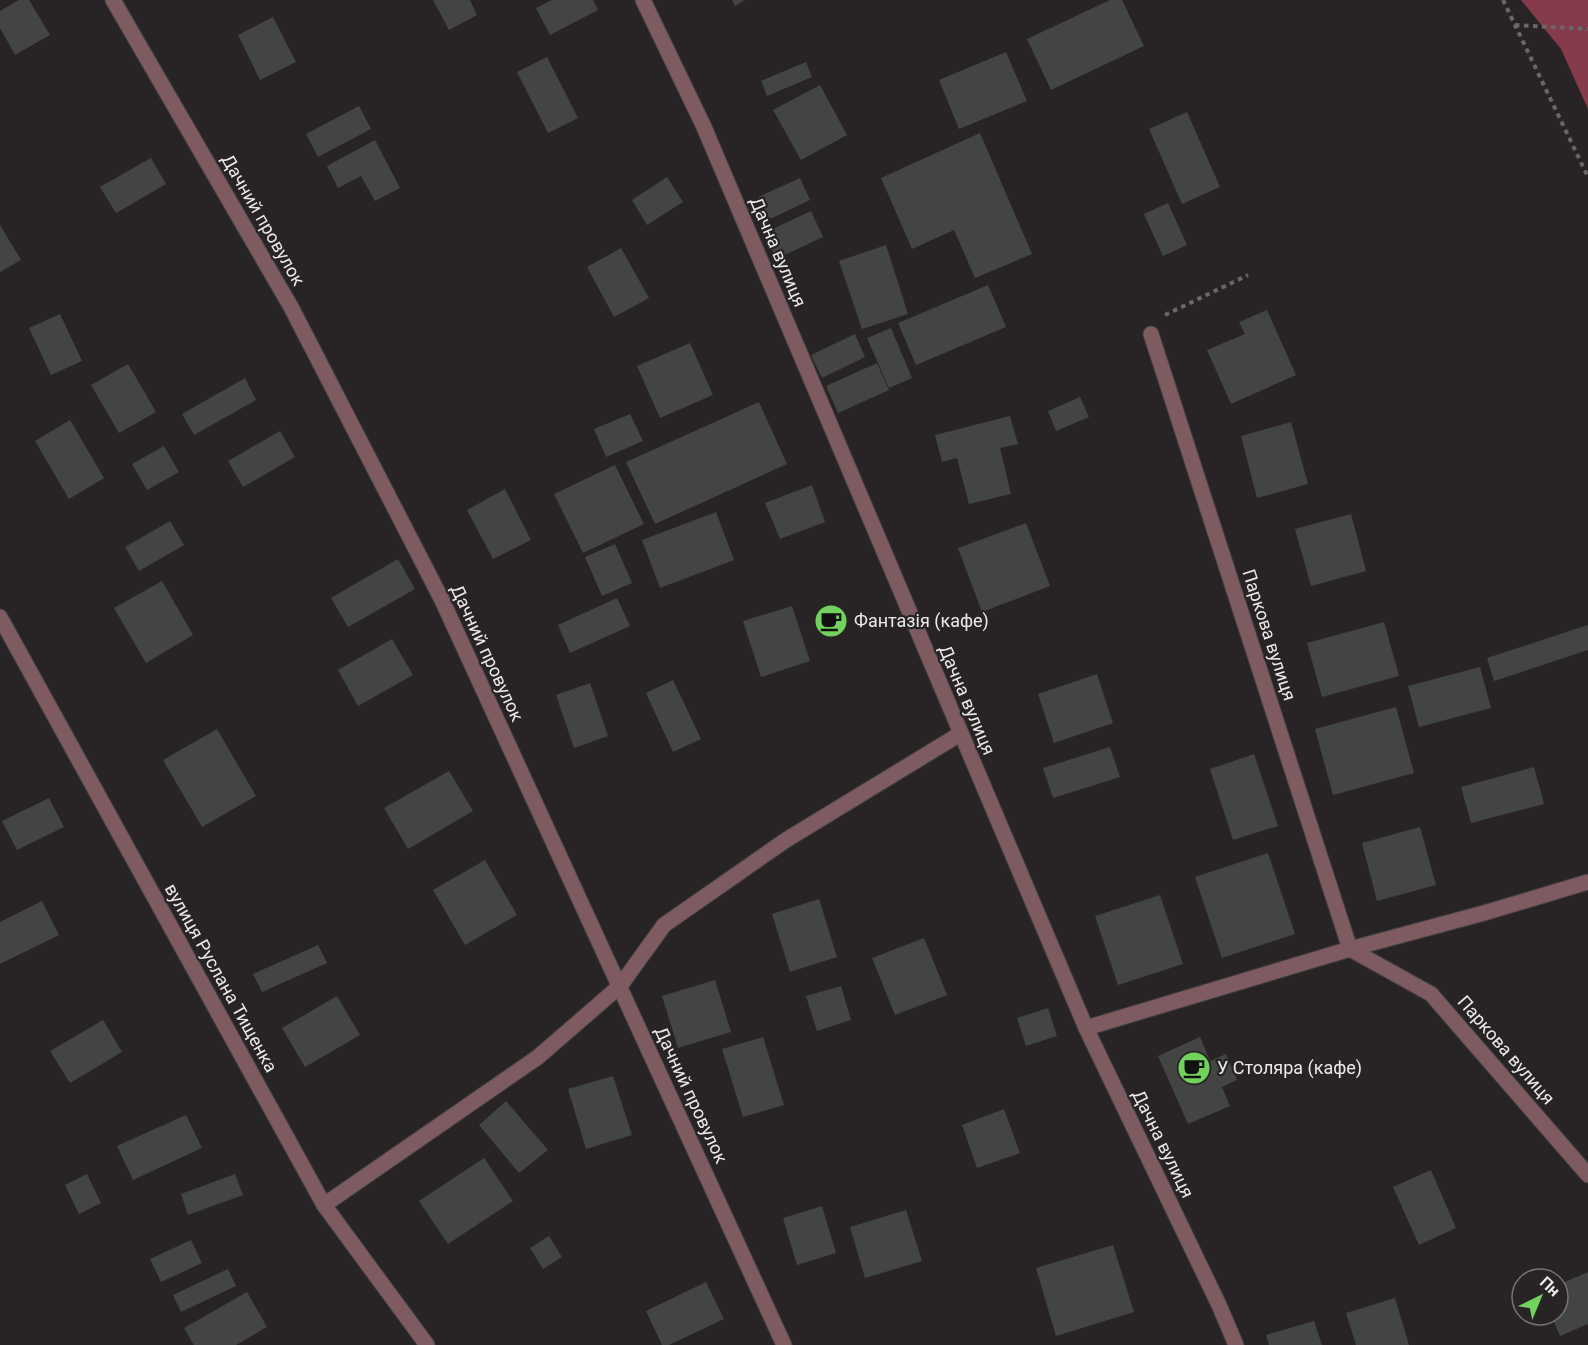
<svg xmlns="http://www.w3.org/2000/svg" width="1588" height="1345" viewBox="0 0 1588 1345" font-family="Roboto,sans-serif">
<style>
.forest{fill:#853b4c}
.building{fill:#434542}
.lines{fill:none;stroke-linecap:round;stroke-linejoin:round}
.minor-casing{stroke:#434040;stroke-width:17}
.path{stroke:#6b6768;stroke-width:4;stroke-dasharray:4.5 4.5;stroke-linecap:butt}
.minor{stroke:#7d5b61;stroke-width:15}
.labels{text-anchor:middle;stroke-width:4.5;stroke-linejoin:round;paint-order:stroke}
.street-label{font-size:18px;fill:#ebe9e9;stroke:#282425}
.poi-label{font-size:18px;fill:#ebe9e9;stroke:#282425;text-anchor:start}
</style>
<rect width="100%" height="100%" fill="#282425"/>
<!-- forest -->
<polygon class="forest" points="1521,0 1588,0 1588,109 1561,49"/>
<!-- building -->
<g class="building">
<polygon points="19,0 29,0 50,35 15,55 0,28 0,11"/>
<polygon points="433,0 470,0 477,15 449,30"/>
<polygon points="552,0 593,0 598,10 550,35 536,8"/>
<polygon points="732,0 745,0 735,6"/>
<polygon points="1110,0 1122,0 1144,46 1051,90 1027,39"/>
<polygon points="273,17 296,62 260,80 238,35"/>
<polygon points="1006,52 1027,101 959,129 939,80"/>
<polygon points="547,57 578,118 548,133 517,72"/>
<polygon points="806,62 812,77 767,96 761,81"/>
<polygon points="820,85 847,135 801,160 773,110"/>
<polygon points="359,106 371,129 318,157 306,134"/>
<polygon points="1187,112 1220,187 1182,204 1149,129"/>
<polygon points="980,133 1032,254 975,278 954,230 912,249 881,178"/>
<polygon points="375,140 400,188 375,201 361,176 338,188 327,166"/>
<polygon points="151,158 166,184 116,213 100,187"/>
<polygon points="667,177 683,202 647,225 632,200"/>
<polygon points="800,178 810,200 768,220 758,197"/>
<polygon points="1168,203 1187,245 1163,256 1144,214"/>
<polygon points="811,211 823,237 776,259 764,233"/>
<polygon points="0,225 21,260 0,272"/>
<polygon points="886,245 908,314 862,329 839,261"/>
<polygon points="621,248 649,298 614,317 587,267"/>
<polygon points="988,285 1006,327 916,365 898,323"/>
<polygon points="1267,310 1296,375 1231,404 1207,350 1245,334 1239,322"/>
<polygon points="60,314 82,361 51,375 29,328"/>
<polygon points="891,328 912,378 889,388 867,338"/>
<polygon points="855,334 865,357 822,378 811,355"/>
<polygon points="690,343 713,395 660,418 637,366"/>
<polygon points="877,363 889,390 838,413 826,386"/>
<polygon points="128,364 156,412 119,433 91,385"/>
<polygon points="245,378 256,400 194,435 182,414"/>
<polygon points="1080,397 1089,417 1056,431 1048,411"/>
<polygon points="759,402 787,464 655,524 626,462"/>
<polygon points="630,414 643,441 606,457 594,429"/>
<polygon points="1010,416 1018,444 1000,448 1011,494 969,504 957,458 942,462 935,435"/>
<polygon points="70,420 104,478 69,499 35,441"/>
<polygon points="1291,422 1308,484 1257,498 1241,436"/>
<polygon points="280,431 295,457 243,487 228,461"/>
<polygon points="164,446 179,472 147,490 132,464"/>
<polygon points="615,465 644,524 583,553 554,494"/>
<polygon points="812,485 825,522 780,539 765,503"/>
<polygon points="505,489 531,540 493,559 467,510"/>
<polygon points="716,512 734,560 660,588 642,540"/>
<polygon points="1351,514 1366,571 1311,586 1295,529"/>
<polygon points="170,521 184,545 139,571 125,547"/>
<polygon points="1026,523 1050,586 982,612 958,548"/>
<polygon points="615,544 632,583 602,596 585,557"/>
<polygon points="398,559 415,589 348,627 331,598"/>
<polygon points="162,581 193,635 146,663 114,608"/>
<polygon points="617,598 630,626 570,653 558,625"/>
<polygon points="792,606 810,661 761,677 743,621"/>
<polygon points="1384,622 1399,676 1322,697 1307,643"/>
<polygon points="1588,625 1588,650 1494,681 1487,658"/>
<polygon points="392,639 413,675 358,706 338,670"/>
<polygon points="1480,667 1491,708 1419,727 1408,686"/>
<polygon points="1097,674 1113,723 1054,743 1038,694"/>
<polygon points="673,680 701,739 673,752 646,693"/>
<polygon points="590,683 608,736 574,748 556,695"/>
<polygon points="1396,707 1414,773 1333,795 1315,729"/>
<polygon points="217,729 256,796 202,827 163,760"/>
<polygon points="1110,747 1120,777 1053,798 1043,768"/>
<polygon points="1254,754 1278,826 1233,840 1210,769"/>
<polygon points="1534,767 1544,804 1471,823 1461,787"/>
<polygon points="449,771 473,811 408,849 384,808"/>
<polygon points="49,798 64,827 17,850 2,821"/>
<polygon points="1420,827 1436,885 1377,901 1362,843"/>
<polygon points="1268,853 1295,934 1222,958 1195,877"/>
<polygon points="485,860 517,915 465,945 433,890"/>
<polygon points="1160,895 1183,964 1118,985 1095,916"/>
<polygon points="819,899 837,957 790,972 772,914"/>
<polygon points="42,901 59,935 0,964 0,922"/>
<polygon points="924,938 947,995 895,1015 872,958"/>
<polygon points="318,945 327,963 262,992 253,974"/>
<polygon points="715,980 731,1032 678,1048 662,996"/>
<polygon points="841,986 851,1020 817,1031 806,996"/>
<polygon points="337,996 360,1035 305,1067 282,1028"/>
<polygon points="1048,1008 1057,1036 1026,1046 1017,1018"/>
<polygon points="103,1020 122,1052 70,1083 50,1051"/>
<polygon points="763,1037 784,1105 743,1117 722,1049"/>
<polygon points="1200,1037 1210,1061 1226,1054 1237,1080 1222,1087 1230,1106 1188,1124 1158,1056"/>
<polygon points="613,1076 632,1135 586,1149 568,1089"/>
<polygon points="506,1101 548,1150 519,1173 479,1125"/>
<polygon points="1004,1109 1020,1153 977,1168 962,1125"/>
<polygon points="186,1115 202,1148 133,1180 117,1146"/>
<polygon points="484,1158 513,1201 448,1244 419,1201"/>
<polygon points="1431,1170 1456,1228 1419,1245 1393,1187"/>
<polygon points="87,1174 101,1203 79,1214 65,1185"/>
<polygon points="235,1174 243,1195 188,1215 181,1194"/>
<polygon points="822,1206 836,1253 797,1265 783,1218"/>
<polygon points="906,1210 922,1261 865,1278 850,1227"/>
<polygon points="549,1236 562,1257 543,1269 530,1248"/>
<polygon points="191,1240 202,1263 161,1282 150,1259"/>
<polygon points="1113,1245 1134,1312 1056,1336 1036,1268"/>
<polygon points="228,1269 236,1286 181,1312 173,1295"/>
<polygon points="1588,1272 1588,1324 1560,1336 1551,1315 1558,1315 1558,1285"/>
<polygon points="706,1282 724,1319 669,1345 662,1345 646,1311"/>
<polygon points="247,1292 267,1327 236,1345 194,1345 184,1328"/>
<polygon points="1395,1298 1409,1345 1356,1345 1346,1313"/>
<polygon points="1314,1321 1322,1345 1269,1345 1266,1335"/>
</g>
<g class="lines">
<!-- minor casing -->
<g class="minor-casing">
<g id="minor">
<polyline points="113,0 291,307 442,600 784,1345"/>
<polyline points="643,0 704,127 1086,1028 1219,1305 1236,1345"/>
<polyline points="1151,334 1350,949 1484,913 1588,882"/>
<polyline points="0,617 324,1205 427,1345"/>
<polyline points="1086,1028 1350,949 1431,994 1588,1175"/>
<polyline points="324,1205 538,1057 620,986 664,925 786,840 960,734"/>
</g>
</g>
<!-- path -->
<g class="path">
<polyline points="1503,0 1588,177"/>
<polyline points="1515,25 1588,29"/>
<polyline points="1165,315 1248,275"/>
</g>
<!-- minor -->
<use href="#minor" class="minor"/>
</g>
<!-- icons -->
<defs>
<g id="cafe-disc" transform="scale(1.725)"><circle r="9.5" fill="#72d25d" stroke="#282425"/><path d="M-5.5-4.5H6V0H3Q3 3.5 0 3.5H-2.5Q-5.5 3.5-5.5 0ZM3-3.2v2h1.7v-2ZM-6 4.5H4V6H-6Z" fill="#111"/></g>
</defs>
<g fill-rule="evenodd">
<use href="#cafe-disc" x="831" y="621"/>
<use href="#cafe-disc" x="1194" y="1068"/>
</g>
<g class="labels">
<!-- street labels -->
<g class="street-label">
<text transform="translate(263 220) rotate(60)" y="6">Дачний провулок</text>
<text transform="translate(778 252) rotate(67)" y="6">Дачна вулиця</text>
<text transform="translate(1269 635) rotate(72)" y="6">Паркова вулиця</text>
<text transform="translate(487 653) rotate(65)" y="6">Дачний провулок</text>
<text transform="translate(967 700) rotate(67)" y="6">Дачна вулиця</text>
<text transform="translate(221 978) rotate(61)" y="6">вулиця Руслана Тищенка</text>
<text transform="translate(1506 1050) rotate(49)" y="6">Паркова вулиця</text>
<text transform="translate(691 1095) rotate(65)" y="6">Дачний провулок</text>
<text transform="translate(1163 1144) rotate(64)" y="6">Дачна вулиця</text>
</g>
<!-- poi labels -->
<g class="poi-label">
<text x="854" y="627">Фантазія (кафе)</text>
<text x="1217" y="1074">У Столяра (кафе)</text>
</g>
</g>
<!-- north arrow -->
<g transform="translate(1540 1297) rotate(43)"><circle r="28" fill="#282425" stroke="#767373" stroke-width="1.5"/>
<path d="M0-4.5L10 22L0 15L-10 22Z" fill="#72d25d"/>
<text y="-9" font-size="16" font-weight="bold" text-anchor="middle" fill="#ebe9e9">Пн</text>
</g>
</svg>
